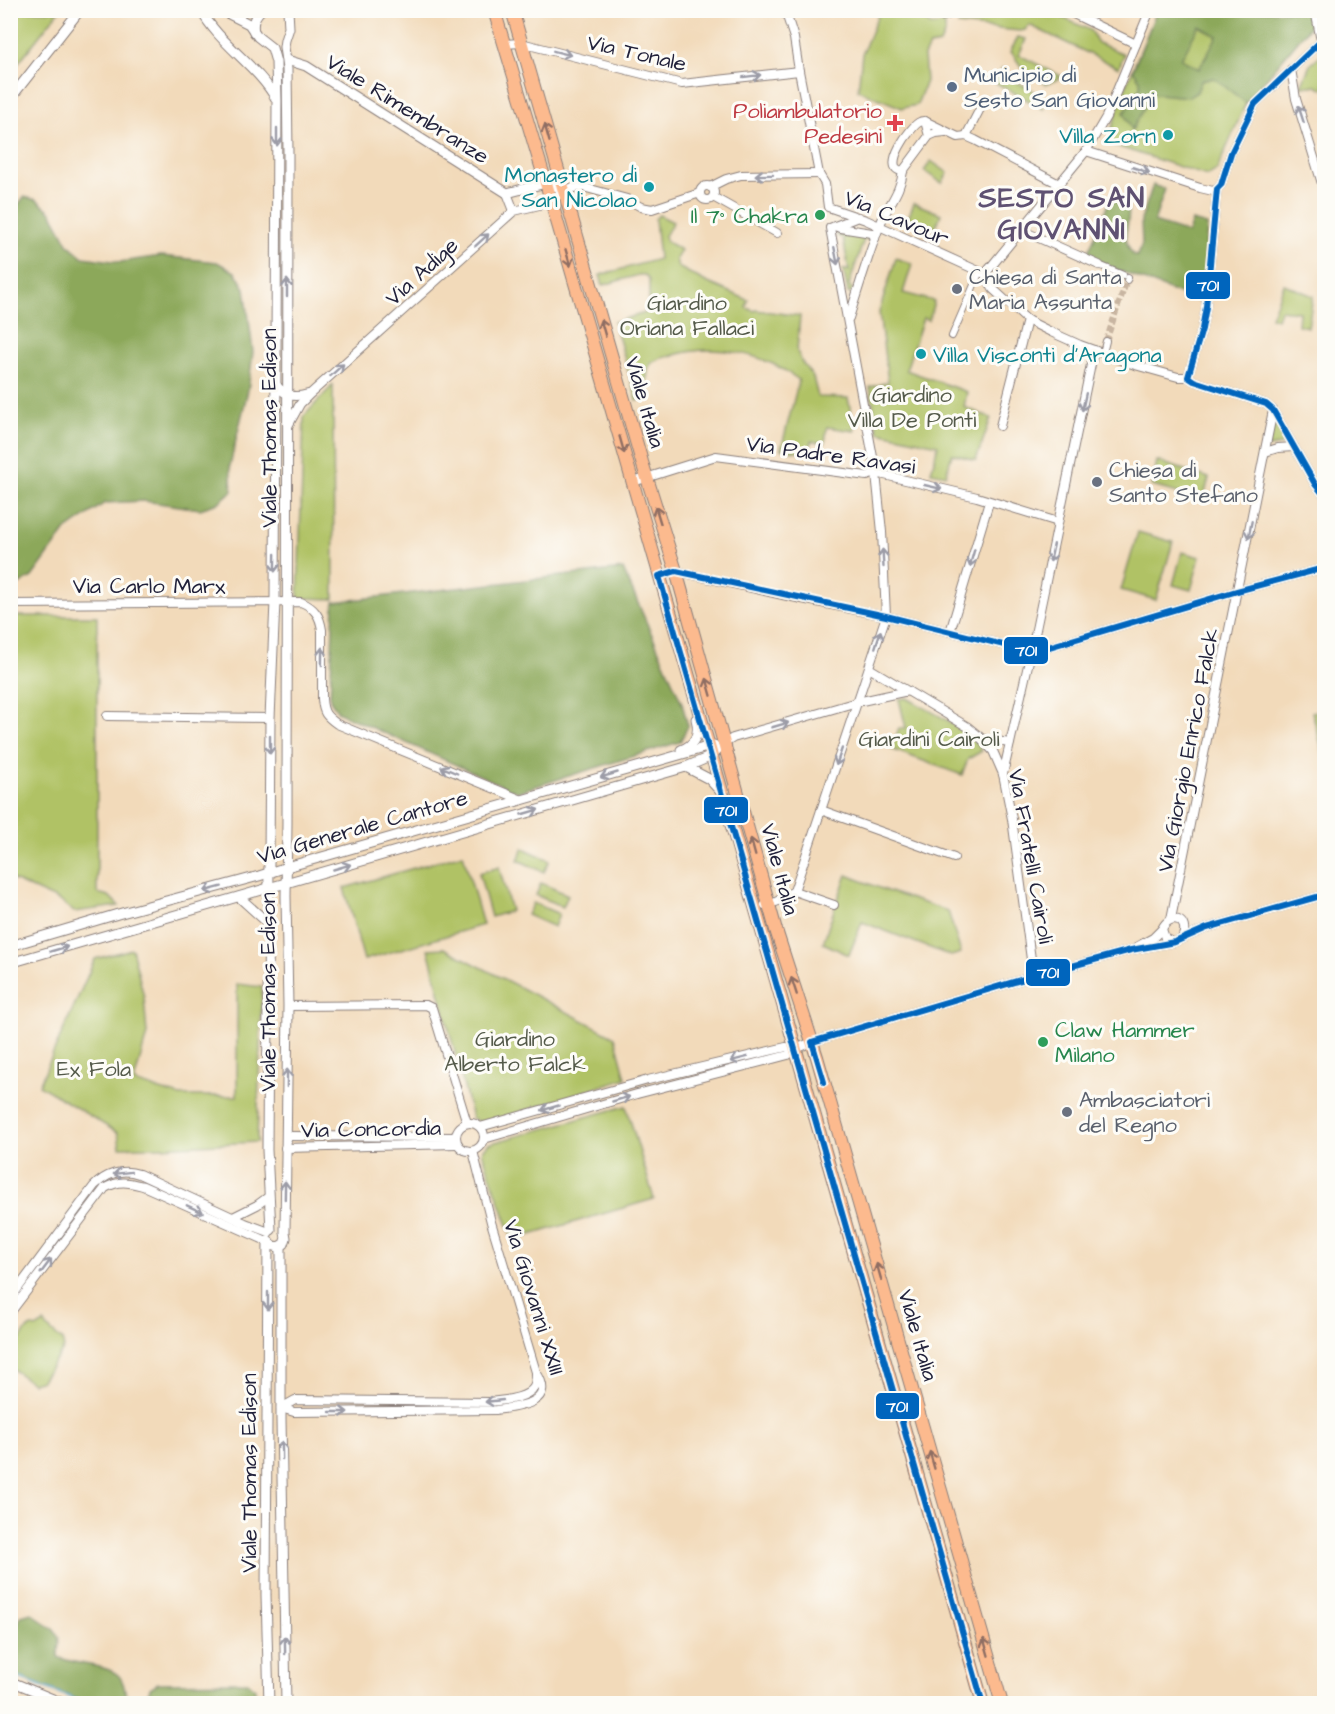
<svg xmlns="http://www.w3.org/2000/svg" width="1335" height="1714" viewBox="0 0 1335 1714" font-family="'Architects Daughter',sans-serif">
<style>
.green{fill:#b0c265;stroke:#697250;stroke-width:1.5}
.forest{fill:#8ca85a;stroke:#57654a;stroke-width:1.5;fill-rule:evenodd}
.lines{fill:none;stroke-linecap:round;stroke-linejoin:round}
.stream{stroke:#4fa9cc;stroke-width:2}
.pedestrian-tunnel{stroke:#c8b5a1;stroke-width:6;stroke-dasharray:6 3;stroke-linecap:butt}
.pedestrian-casing{stroke:#8a7e7a;stroke-width:8}
.minor-casing{stroke:#8a7e7a;stroke-width:10}
.tertiary-casing{stroke:#8a7e7a;stroke-width:11}
.primary-casing{stroke:#8a7e7a;stroke-width:14}
.pedestrian{stroke:#fff;stroke-width:6}
.minor{stroke:#fff;stroke-width:8}
.tertiary{stroke:#fff;stroke-width:9}
.primary{stroke:#fcba8e;stroke-width:12}
.bus-1-casing{stroke:#fdfcf7;stroke-width:10}
.bus-1{stroke:#0065bd;stroke-width:6}
.oneway{stroke:#9c9ca7}
.oneway2{stroke:#8f6e64}
.service-dot{fill:#5c6f8a;stroke:#fdfcf7;stroke-width:2}
.health-dot{fill:#e0444e;stroke:#fdfcf7;stroke-width:2}
.culture-dot{fill:#0f9aa8;stroke:#fdfcf7;stroke-width:2}
.leisure-dot{fill:#2e9e5b;stroke:#fdfcf7;stroke-width:2}
.worship-dot{fill:#6b7280;stroke:#fdfcf7;stroke-width:2}
.labels{text-anchor:middle;stroke-width:6;stroke-linejoin:round;paint-order:stroke}
.street-label{font-size:22px;fill:#22223b;stroke:#fdfcf7}
.service-label{font-size:22px;fill:#4e5e75;stroke:#fdfcf7;text-anchor:start}
.health-label{font-size:22px;fill:#be3a42;stroke:#fdfcf7;text-anchor:end}
.culture-label{font-size:22px;fill:#0d838f;stroke:#fdfcf7;text-anchor:end}
.leisure-label{font-size:22px;fill:#27864d;stroke:#fdfcf7;text-anchor:end}
.worship-label{font-size:22px;fill:#5b616d;stroke:#fdfcf7;text-anchor:start}
.park-label{font-size:22px;fill:#545a4a;stroke:#fdfcf7}
.district-label{font-size:28px;font-weight:bold;letter-spacing:1.5px;fill:#5f5172;stroke:#fdfcf7}
.line-badge{stroke:#fdfcf7;stroke-width:2}
.badge-label{font-size:16px;text-anchor:middle;font-weight:bold;fill:#fff}
</style>
<rect width="100%" height="100%" fill="#fdfcf7"/>
<filter id="ink" filterUnits="userSpaceOnUse"><feTurbulence type="fractalNoise" baseFrequency=".0167" numOctaves="2"/><feDisplacementMap in="SourceGraphic" scale="12" xChannelSelector="R" yChannelSelector="G"/><feConvolveMatrix kernelMatrix="1 2 1 2 8 2 1 2 1" color-interpolation-filters="sRGB"/></filter>
<filter id="wash" filterUnits="userSpaceOnUse"><feTurbulence type="fractalNoise" baseFrequency=".008" numOctaves="4" result="noise"/><feDisplacementMap in="SourceGraphic" scale="24" xChannelSelector="R" yChannelSelector="G"/><feGaussianBlur stdDeviation="1.35" result="paint"/><feColorMatrix in="noise" values="0 0 0 0 0 0 0 0 0 0 0 0 0 0 0 0 0 1.4 0 .05"/><feComposite in="paint" operator="in"/></filter>
<g filter="url(#wash)">
<rect width="100%" height="100%" fill="#f2daba"/>
<!-- green -->
<g class="green">
<polygon points="880,10 907,11 931,25 945,24 945,32 940,44 929,46 924,56 926,81 917,105 902,108 858,90 862,54"/>
<polygon points="21,11 59,11 11,72 11,24"/>
<polygon points="962,11 1048,11 1090,30 1098,43 1124,54 1119,68 1029,25 1025,30 1020,31 958,25"/>
<polygon points="1157,11 1307,11 1310,26 1246,103 1217,170 1207,176 1107,143 1125,88"/>
<polygon points="1018,37 1026,39 1019,55 1061,76 1059,79 1046,84 1024,71 1012,53 1010,52"/>
<polygon points="1324,52 1324,89 1315,86 1301,86 1310,65"/>
<path d="M1002 68C1005 70 1006 73 1009 76 1022 89 1039 85 1044 109L994 82Z"/>
<polygon points="931,161 948,173 942,183 924,171"/>
<polygon points="914,203 941,214 935,229 908,218"/>
<path d="M659 215 673 222 665 236 667 242 681 250 676 259 678 267 706 282 748 300 746 308 755 311 756 310 800 316 797 351 803 364 813 377 818 397 848 398 855 431 827 427 825 443 811 441 810 453 781 449 799 380C763 352 714 343 671 356 665 357 654 359 650 365 645 373 648 388 647 397L637 401 614 322 645 313 649 307V280L645 275H639L603 285 600 275 659 259 655 219Z"/>
<polygon points="837,233 870,238 869,240 864,239 849,285 853,289 850,294 848,293 843,269 849,271 843,238 837,236"/>
<polygon points="896,258 912,264 903,293 934,301 929,320 923,318 906,370 967,392 964,407 991,418 976,460 952,454 946,475 931,472 938,445 878,432 870,387 888,382 879,312"/>
<polygon points="1284,284 1313,296 1308,327 1298,325 1299,312 1280,310 1277,319 1271,317"/>
<polygon points="333,385 334,599 298,598 304,416"/>
<polygon points="1274,418 1288,444 1268,447"/>
<polygon points="1157,461 1209,478 1203,500 1152,486"/>
<polygon points="1138,532 1173,542 1156,600 1121,590"/>
<polygon points="1182,552 1200,557 1191,590 1173,585"/>
<polygon points="10,616 97,616 97,893 109,896 119,906 74,912 60,901 11,879"/>
<path d="M907 698C932 713 966 726 982 751L968 759 962 775 891 749 899 728H906L899 699Z"/>
<polygon points="1324,709 1324,756 1312,712"/>
<polygon points="523,848 550,860 544,872 518,860"/>
<polygon points="463,854 483,925 364,960 344,888"/>
<polygon points="499,867 511,911 491,917 479,873"/>
<polygon points="847,875 887,891 948,911 961,953 951,956 862,922 849,955 823,943 835,907"/>
<polygon points="541,883 568,895 563,907 536,895"/>
<polygon points="533,903 559,914 554,927 527,915"/>
<polygon points="444,948 615,1037 626,1078 484,1124 472,1118 428,949"/>
<polygon points="132,949 144,997 147,1034 134,1082 180,1096 237,1096 237,984 262,987 257,1142 160,1147 120,1147 118,1133 39,1085 95,959"/>
<polygon points="626,1106 654,1199 513,1240 482,1152 488,1144"/>
<polygon points="44,1323 51,1331 62,1340 64,1348 42,1380 32,1383 11,1368 11,1352 28,1328 33,1327 36,1328"/>
</g>
<!-- forest -->
<g class="forest">
<path d="M1157 10 1307 11 1310 26 1246 103 1214 78 1201 81 1197 92 1189 97 1158 94 1151 95 1132 130 1124 113 1140 87V80L1133 70ZM1199 26 1217 36 1199 69 1181 59Z"/>
<path d="M1153 185 1165 189 1154 222 1188 233 1192 221 1207 225 1203 303 1086 258 1110 199 1128 205C1132 229 1118 232 1133 255L1137 256 1142 244 1141 220Z"/>
<polygon points="24,197 37,200 51,212 69,245 83,257 120,262 161,256 217,262 235,272 245,288 253,352 248,390 230,465 232,491 218,503 200,509 144,501 105,503 66,530 32,577 15,587 11,588 10,222 13,211"/>
<polygon points="623,569 682,703 688,726 680,742 517,792 339,713 330,700 334,602"/>
<path d="M31 1613 54 1630 59 1638 58 1657C75 1665 105 1664 118 1675 127 1683 122 1696 133 1703H87L11 1674V1640L21 1616Z"/>
<polygon points="248,1682 255,1689 256,1703 145,1703 150,1688 158,1683"/>
</g>
<g class="lines">
<!-- stream -->
<polyline class="stream" points="10,1674 87,1704"/>
</g>
</g>
<g filter="url(#ink)">
<g class="lines">
<!-- pedestrian-tunnel -->
<polyline class="pedestrian-tunnel" points="1106,341 1127,280"/>
<!-- pedestrian casing -->
<g class="pedestrian-casing">
<g id="pedestrian">
<polyline points="1099,265 1123,275"/>
<polyline points="1127,280 1128,278"/>
<polyline points="952,336 980,271"/>
<polyline points="1103,353 1106,341"/>
</g>
</g>
<!-- minor casing -->
<g class="minor-casing">
<g id="minor">
<polyline points="785,10 794,38 799,71 819,174 825,184 828,207 866,220 985,274"/>
<path d="M924 10C935 16 945 20 954 10"/>
<polyline points="1065,10 1136,44"/>
<polyline points="1315,10 1321,41"/>
<polyline points="504,44 521,43 682,84 799,71"/>
<polyline points="1291,69 1296,99 1324,190"/>
<polyline points="925,121 958,137 966,136 975,140 1059,184"/>
<path d="M929 136 925 121C923 121 921 121 920 122 912 124 879 170 903 171L929 136 936 133 945 132"/>
<polyline points="966,136 984,101"/>
<polyline points="1086,151 1200,188 1213,191 1217,189"/>
<circle cx="707" cy="193" r="7"/>
<polyline points="710,187 726,179 741,175 819,174"/>
<polyline points="507,193 514,211"/>
<polyline points="713,197 777,233"/>
<polyline points="835,226 840,228 872,233 875,238"/>
<polyline points="1021,230 1099,265"/>
<polyline points="985,274 993,289 1027,320 1051,332 1080,345 1135,365 1178,377 1188,377 1194,381 1266,404 1273,410 1315,484 1324,495"/>
<polyline points="985,274 1086,151 1106,117 1150,10"/>
<path d="M849 318C859 287 868 255 880 225 887 206 901 192 903 171"/>
<polyline points="1188,377 1202,329 1206,307 1217,189 1221,185 1231,153 1255,104 1321,41 1324,40"/>
<path d="M276 384C285 397 294 398 308 394"/>
<polyline points="288,426 300,404 310,394 514,211 552,202 563,189 583,187 627,199 641,207 652,209 700,193"/>
<polyline points="1000,426 1027,320"/>
<polyline points="1265,452 1278,448 1294,447"/>
<polyline points="633,482 716,456 867,476 876,473 977,497 1058,522"/>
<polyline points="659,576 676,571 787,596 886,616 1032,652 1237,591 1324,568"/>
<path d="M10 604 301 602C315 608 320 616 322 630V699C323 713 326 716 337 724L522 800"/>
<polyline points="950,632 989,502"/>
<polyline points="869,668 968,727 979,736 993,751 1003,774 1012,819 1033,974 1027,977"/>
<polyline points="107,716 270,718"/>
<polyline points="982,739 1010,743"/>
<polyline points="725,743 733,738 857,702 908,691"/>
<polyline points="1003,774 1034,639 1094,350"/>
<polyline points="821,810 954,858"/>
<polyline points="794,891 834,905"/>
<polyline points="765,905 776,902 794,891 886,616 882,532 876,473 830,228 858,217"/>
<polyline points="1171,919 1273,410"/>
<path d="M1171 941 1165 938 1162 929C1170 911 1191 920 1182 938"/>
<polyline points="1138,946 1153,938 1162,929"/>
<polyline points="288,1006 426,1005 432,1008 467,1123"/>
<circle cx="470" cy="1137" r="14"/>
<polyline points="480,1127 648,1080 786,1047 796,1049"/>
<polyline points="286,1136 455,1137"/>
<polyline points="484,1139 637,1094 788,1055 796,1049 812,1042 1024,979 1131,950 1175,942 1207,928 1324,895"/>
<polyline points="285,1148 457,1144"/>
<polyline points="233,1217 257,1205 268,1197"/>
<path d="M10 1299 94 1186C106 1174 122 1168 139 1174L245 1223 269 1232"/>
<path d="M10 1313 105 1188C120 1180 127 1182 143 1186L269 1242"/>
<path d="M281 1408 294 1412 496 1410C517 1407 558 1404 536 1372L491 1222 473 1151"/>
<path d="M281 1408 295 1400 491 1402C503 1400 527 1399 534 1387 536 1383 536 1376 536 1372"/>
<polyline points="10,1681 66,1704"/>
</g>
</g>
<!-- tertiary casing -->
<g class="tertiary-casing">
<g id="tertiary">
<path d="M201 10C218 43 259 67 276 99"/>
<polyline points="221,10 249,24 258,37 272,48 276,62 277,101 275,602 270,718 267,1150 271,1230"/>
<polyline points="246,10 254,10"/>
<path d="M254 32C252 23 254 16 261 10"/>
<polyline points="287,60 306,66 507,193 546,183 563,189"/>
<polyline points="10,99 80,10"/>
<path d="M681 750C695 745 700 733 696 719"/>
<polyline points="686,767 709,779 720,791"/>
<polyline points="239,897 269,924"/>
<polyline points="10,946 118,914 259,876 287,867 714,745"/>
<polyline points="10,963 686,767 712,756 725,743"/>
<polyline points="268,1240 266,1595 269,1704"/>
<polyline points="269,1242 271,1245 278,1247 284,1244 286,1238 285,1232 288,1006 286,896 287,823 288,154 287,69 284,47 285,40 289,28 288,10"/>
<polyline points="281,1246 281,1419 286,1704"/>
</g>
</g>
<!-- primary casing -->
<g class="primary-casing">
<g id="primary">
<polyline points="494,10 546,183 709,746 983,1704"/>
<polyline points="512,10 642,462 676,571 776,930 817,1057 1002,1704"/>
</g>
</g>
<!-- pedestrian -->
<use href="#pedestrian" class="pedestrian"/>
<!-- minor -->
<use href="#minor" class="minor"/>
<!-- tertiary -->
<use href="#tertiary" class="tertiary"/>
<!-- primary -->
<use href="#primary" class="primary"/>
<!-- bus-1 casing -->
<g class="bus-1-casing">
<g id="bus-1">
<polyline points="1324,40 1321,41 1255,104 1231,153 1221,185 1217,189 1206,307 1202,329 1188,377 1194,381 1266,404 1273,410 1315,484 1324,495"/>
<polyline points="824,1082 812,1042 1024,979 1131,950 1175,942 1207,928 1324,895"/>
<polyline points="983,1704 659,576 676,571 886,616 1032,652 1237,591 1324,568"/>
</g>
</g>
<!-- bus-1 -->
<use href="#bus-1" class="bus-1"/>
</g>
<!-- one-way arrows -->
<defs><path id="oneway-shaft" d="M-6 0H5M1.5-3L5.5 0L1.5 3" fill="none" stroke-width="1.6" stroke-linecap="round" stroke-linejoin="round" transform="scale(1.5)"/></defs>
<g class="oneway">
<use href="#oneway-shaft" transform="translate(562 53) rotate(14)"/>
<use href="#oneway-shaft" transform="translate(752 76) rotate(-7)"/>
<use href="#oneway-shaft" transform="translate(1301 114) rotate(-108)"/>
<use href="#oneway-shaft" transform="translate(277 137) rotate(90)"/>
<use href="#oneway-shaft" transform="translate(1141 170) rotate(18)"/>
<use href="#oneway-shaft" transform="translate(764 175) rotate(179)"/>
<use href="#oneway-shaft" transform="translate(482 240) rotate(-42)"/>
<use href="#oneway-shaft" transform="translate(836 256) rotate(79)"/>
<use href="#oneway-shaft" transform="translate(287 288) rotate(-90)"/>
<use href="#oneway-shaft" transform="translate(337 370) rotate(-42)"/>
<use href="#oneway-shaft" transform="translate(1084 402) rotate(102)"/>
<use href="#oneway-shaft" transform="translate(933 487) rotate(13)"/>
<use href="#oneway-shaft" transform="translate(1250 530) rotate(101)"/>
<use href="#oneway-shaft" transform="translate(1052 553) rotate(102)"/>
<use href="#oneway-shaft" transform="translate(883 558) rotate(-93)"/>
<use href="#oneway-shaft" transform="translate(972 558) rotate(106)"/>
<use href="#oneway-shaft" transform="translate(275 563) rotate(91)"/>
<use href="#oneway-shaft" transform="translate(878 639) rotate(-72)"/>
<use href="#oneway-shaft" transform="translate(322 656) rotate(-89)"/>
<use href="#oneway-shaft" transform="translate(780 725) rotate(-16)"/>
<use href="#oneway-shaft" transform="translate(270 745) rotate(90)"/>
<use href="#oneway-shaft" transform="translate(839 757) rotate(109)"/>
<use href="#oneway-shaft" transform="translate(449 770) rotate(-157)"/>
<use href="#oneway-shaft" transform="translate(609 775) rotate(164)"/>
<use href="#oneway-shaft" transform="translate(530 812) rotate(-16)"/>
<use href="#oneway-shaft" transform="translate(342 867) rotate(-16)"/>
<use href="#oneway-shaft" transform="translate(213 889) rotate(165)"/>
<use href="#oneway-shaft" transform="translate(59 949) rotate(-16)"/>
<use href="#oneway-shaft" transform="translate(739 1059) rotate(166)"/>
<use href="#oneway-shaft" transform="translate(287 1078) rotate(-89)"/>
<use href="#oneway-shaft" transform="translate(621 1099) rotate(-16)"/>
<use href="#oneway-shaft" transform="translate(550 1108) rotate(164)"/>
<use href="#oneway-shaft" transform="translate(122 1173) rotate(173)"/>
<use href="#oneway-shaft" transform="translate(285 1190) rotate(-89)"/>
<use href="#oneway-shaft" transform="translate(195 1209) rotate(24)"/>
<use href="#oneway-shaft" transform="translate(46 1266) rotate(-53)"/>
<use href="#oneway-shaft" transform="translate(268 1301) rotate(90)"/>
<use href="#oneway-shaft" transform="translate(494 1401) rotate(174)"/>
<use href="#oneway-shaft" transform="translate(339 1412)"/>
<use href="#oneway-shaft" transform="translate(282 1450) rotate(-91)"/>
<use href="#oneway-shaft" transform="translate(285 1645) rotate(-91)"/>
</g>
<g class="oneway2">
<use href="#oneway-shaft" transform="translate(547 133) rotate(-106)"/>
<use href="#oneway-shaft" transform="translate(568 258) rotate(74)"/>
<use href="#oneway-shaft" transform="translate(603 328) rotate(-106)"/>
<use href="#oneway-shaft" transform="translate(622 445) rotate(74)"/>
<use href="#oneway-shaft" transform="translate(658 515) rotate(-107)"/>
<use href="#oneway-shaft" transform="translate(709 687) rotate(-106)"/>
<use href="#oneway-shaft" transform="translate(753 847) rotate(-105)"/>
<use href="#oneway-shaft" transform="translate(794 986) rotate(-108)"/>
<use href="#oneway-shaft" transform="translate(879 1272) rotate(-106)"/>
<use href="#oneway-shaft" transform="translate(932 1460) rotate(-106)"/>
<use href="#oneway-shaft" transform="translate(986 1647) rotate(-106)"/>
</g>
</g>
<!-- markers -->
<circle class="service-dot" cx="952" cy="87" r="6"/>
<path class="health-dot" d="M892 114h6v6h6v6h-6v6h-6v-6h-6v-6h6z"/>
<g class="culture-dot">
<circle cx="1168" cy="135" r="6"/>
<circle cx="649" cy="187" r="6"/>
<circle cx="921" cy="354" r="6"/>
</g>
<g class="leisure-dot">
<circle cx="820" cy="215" r="6"/>
<circle cx="1043" cy="1042" r="6"/>
</g>
<g class="worship-dot">
<circle cx="957" cy="289" r="6"/>
<circle cx="1097" cy="482" r="6"/>
<circle cx="1067" cy="1112" r="6"/>
</g>
<g class="labels">
<!-- street labels -->
<g class="street-label">
<text transform="translate(637 52) rotate(13)" y="8">Via Tonale</text>
<text transform="translate(408 108) rotate(32)" y="8">Viale Rimembranze</text>
<text transform="translate(897 217) rotate(23)" y="8">Via Cavour</text>
<text transform="translate(421 271) rotate(-42)" y="8">Via Adige</text>
<text transform="translate(646 402) rotate(74)" y="8">Viale Italia</text>
<text transform="translate(268 428) rotate(-90)" y="8">Viale Thomas Edison</text>
<text transform="translate(831 454) rotate(8)" y="8">Via Padre Ravasi</text>
<text x="149" y="593">Via Carlo Marx</text>
<text transform="translate(1187 750) rotate(-79)" y="8">Via Giorgio Enrico Falck</text>
<text transform="translate(362 826) rotate(-16)" y="8">Via Generale Cantore</text>
<text transform="translate(1032 856) rotate(80)" y="8">Via Fratelli Cairoli</text>
<text transform="translate(781 869) rotate(75)" y="8">Viale Italia</text>
<text transform="translate(267 992) rotate(-90)" y="8">Viale Thomas Edison</text>
<text transform="translate(371 1128) rotate(-1)" y="8">Via Concordia</text>
<text transform="translate(535 1297) rotate(73)" y="8">Via Giovanni XXIII</text>
<text transform="translate(919 1335) rotate(74)" y="8">Viale Italia</text>
<text transform="translate(248 1473) rotate(-90)" y="8">Viale Thomas Edison</text>
</g>
<!-- service labels -->
<g class="service-label">
<text x="964" y="82">Municipio di<tspan x="964" dy="25">Sesto San Giovanni</tspan></text>
</g>
<!-- health labels -->
<g class="health-label">
<text x="882" y="118">Poliambulatorio<tspan x="882" dy="25">Pedesini</tspan></text>
</g>
<!-- culture labels -->
<g class="culture-label">
<text x="1156" y="143">Villa Zorn</text>
<text x="637" y="182">Monastero di<tspan x="637" dy="25">San Nicolao</tspan></text>
<text x="933" y="362" text-anchor="start">Villa Visconti d'Aragona</text>
</g>
<!-- leisure labels -->
<g class="leisure-label">
<text x="808" y="223">Il 7° Chakra</text>
<text x="1055" y="1037" text-anchor="start">Claw Hammer<tspan x="1055" dy="25">Milano</tspan></text>
</g>
<!-- worship labels -->
<g class="worship-label">
<text x="969" y="284">Chiesa di Santa<tspan x="969" dy="25">Maria Assunta</tspan></text>
<text x="1109" y="477">Chiesa di<tspan x="1109" dy="25">Santo Stefano</tspan></text>
<text x="1079" y="1107">Ambasciatori<tspan x="1079" dy="25">del Regno</tspan></text>
</g>
<!-- park labels -->
<g class="park-label">
<text x="687" y="310">Giardino<tspan x="687" dy="25">Oriana Fallaci</tspan></text>
<text x="912" y="402">Giardino<tspan x="912" dy="25">Villa De Ponti</tspan></text>
<text x="929" y="746">Giardini Cairoli</text>
<text x="515" y="1046">Giardino<tspan x="515" dy="25">Alberto Falck</tspan></text>
<text x="94" y="1076">Ex Fola</text>
</g>
<!-- district labels -->
<g class="district-label">
<text x="1062" y="207">SESTO SAN<tspan x="1062" dy="32">GIOVANNI</tspan></text>
</g>
</g>
<g class="line-badge">
<rect x="1185" y="271" width="46" height="29" rx="6" fill="#0065bd"/>
<rect x="1003" y="636" width="46" height="29" rx="6" fill="#0065bd"/>
<rect x="703" y="796" width="46" height="28" rx="6" fill="#0065bd"/>
<rect x="1025" y="958" width="46" height="29" rx="6" fill="#0065bd"/>
<rect x="875" y="1392" width="45" height="28" rx="6" fill="#0065bd"/>
</g>
<g class="badge-label">
<text x="1208" y="291">701</text>
<text x="1026" y="656">701</text>
<text x="726" y="816">701</text>
<text x="1048" y="978">701</text>
<text x="897" y="1412">701</text>
</g>
<!-- margin -->
<rect width="1335" height="1714" fill="none" stroke="#fdfcf7" stroke-width="36"/>
</svg>
